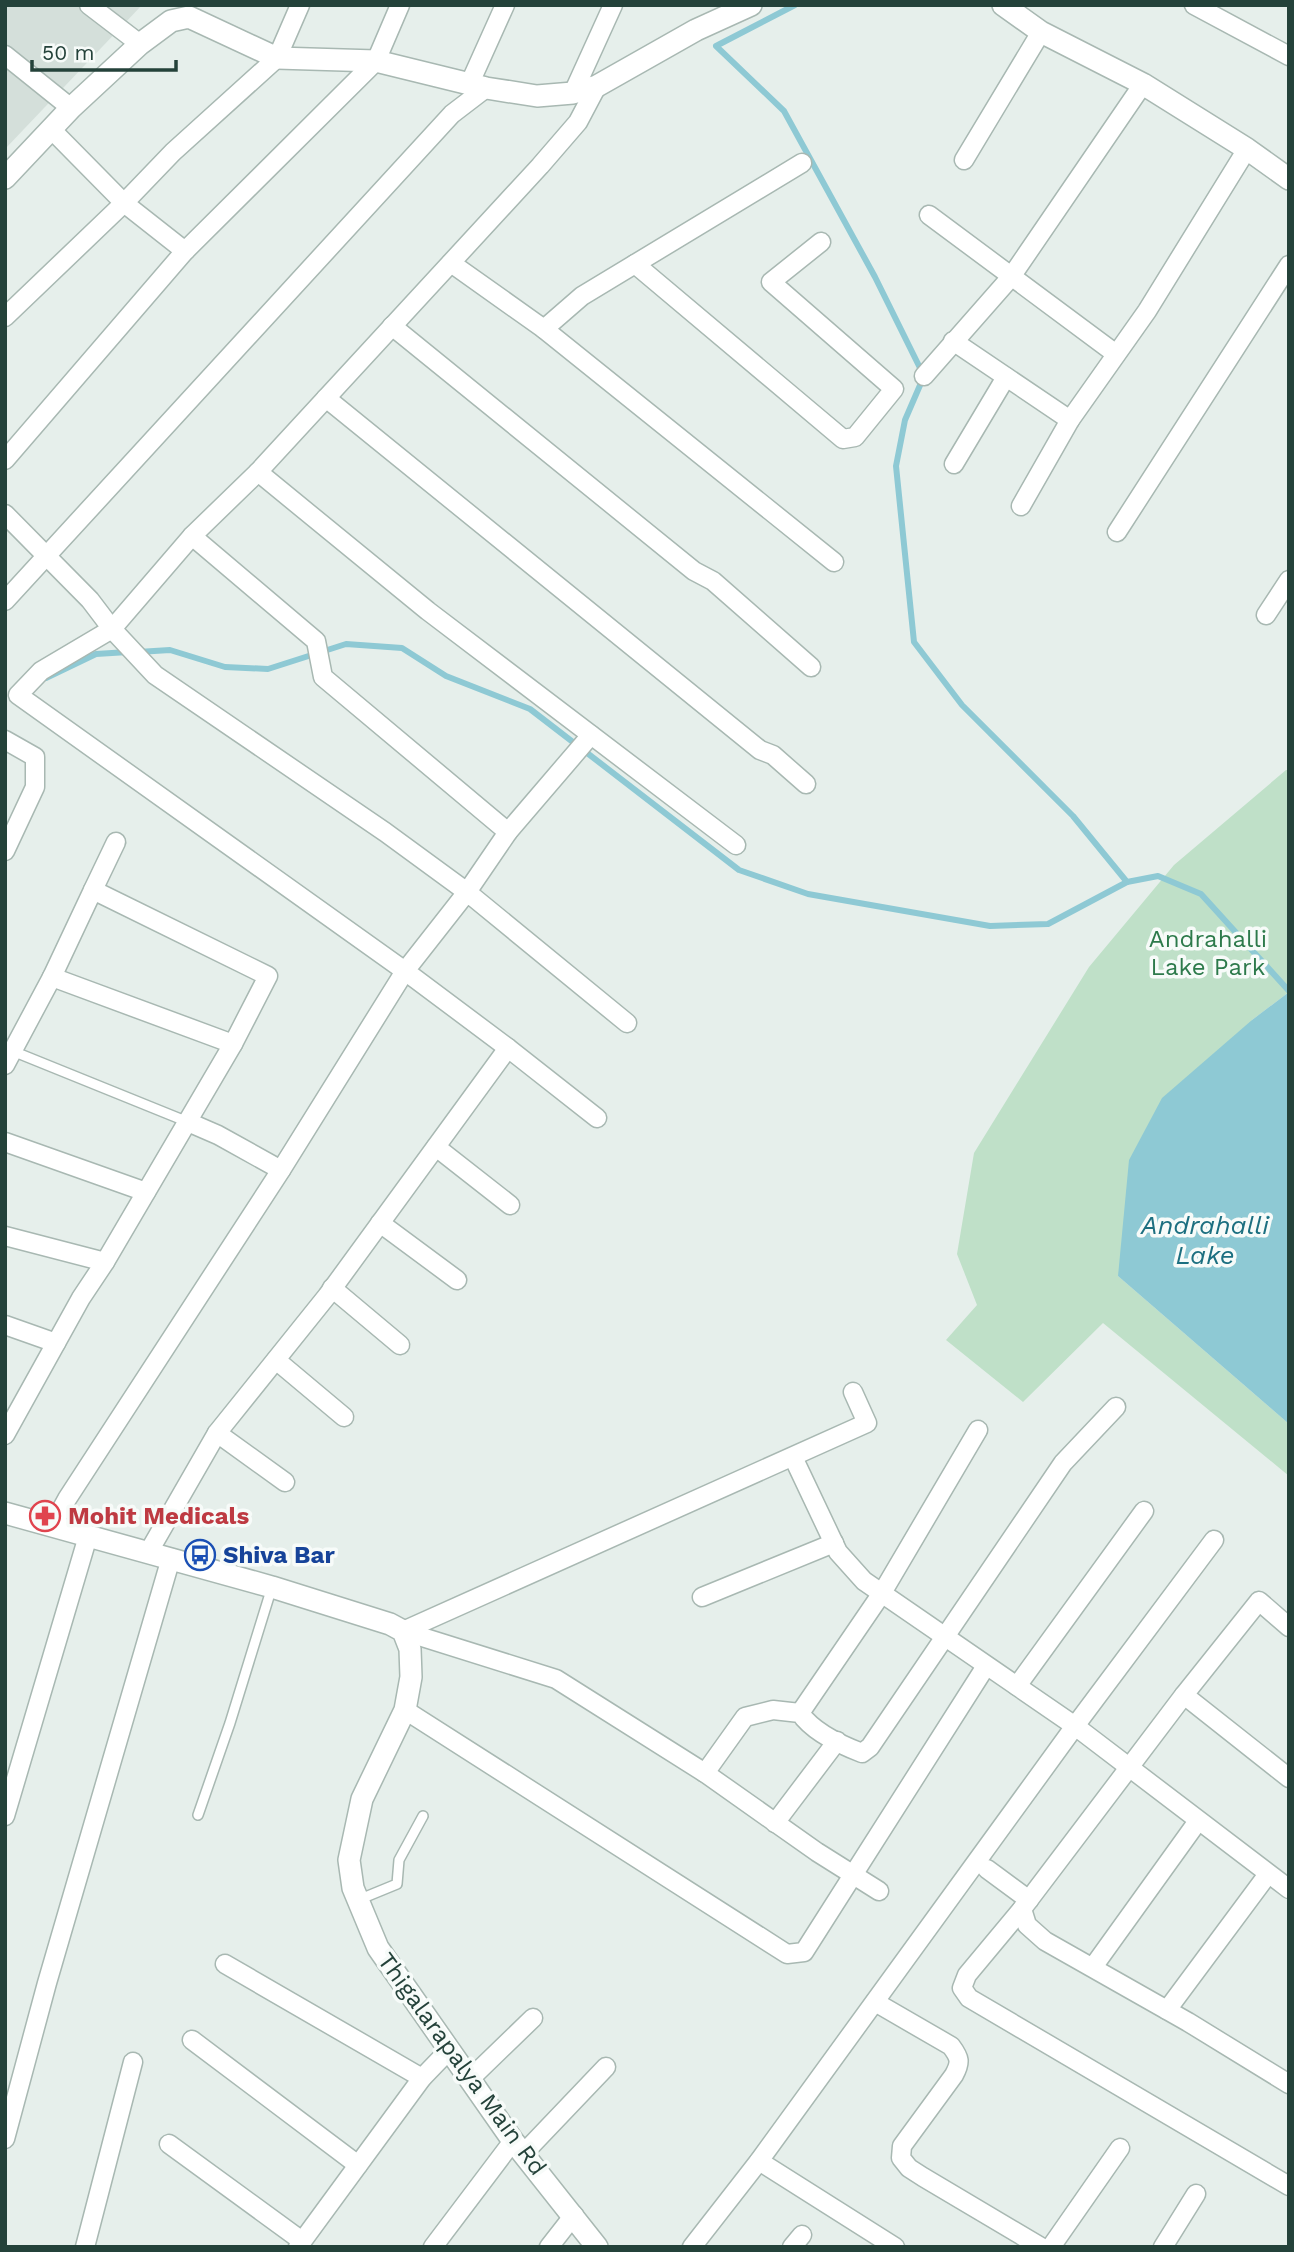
<svg xmlns="http://www.w3.org/2000/svg" width="1294" height="2252" viewBox="0 0 1294 2252" font-family="'Work Sans',sans-serif">
<style>
.built{fill:#d4dfda}
.green{fill:#bfe0c8}
.water{fill:#8ec9d4}
.lines{fill:none;stroke-linecap:round;stroke-linejoin:round}
.stream{stroke:#8ec9d4;stroke-width:6}
.service-casing{stroke:#a8b8b2;stroke-width:12}
.minor-casing{stroke:#a8b8b2;stroke-width:21}
.tertiary-casing{stroke:#a8b8b2;stroke-width:24}
.service{stroke:#fff;stroke-width:9}
.minor{stroke:#fff;stroke-width:18}
.tertiary{stroke:#fff;stroke-width:21}
.labels{text-anchor:middle;stroke-width:7;stroke-linejoin:round;paint-order:stroke}
.park-label{font-size:24px;fill:#2d7a4b;stroke:#f7fbf9}
.health-label{font-size:24px;font-weight:bold;fill:#be3a42;stroke:#f7fbf9;text-anchor:start}
.transit-label{font-size:24px;font-weight:bold;fill:#164399;stroke:#f7fbf9;text-anchor:start}
.street-label{font-size:24px;fill:#24423a;stroke:#f7fbf9}
.water-label{font-size:26px;font-style:italic;fill:#1c6f80;stroke:#f7fbf9}
</style>
<rect width="100%" height="100%" fill="#e6efeb"/>
<!-- built -->
<polygon class="built" points="5,5 142,5 5,149"/>
<!-- green -->
<polygon class="green" points="1286,770 1289,770 1289,992 1252,1020 1118,1276 1289,1424 1289,1476 1103,1323 1023,1402 946,1340 977,1305 957,1254 974,1153 1089,967 1174,865"/>
<!-- water -->
<polygon class="water" points="1289,992 1289,1424 1118,1276 1129,1160 1162,1098 1252,1020"/>
<g class="lines">
<!-- stream -->
<g class="stream">
<polyline points="795,5 716,46 784,111 875,277 924,376 905,420 896,466 914,642 962,705 1073,816 1127,882 1158,876 1201,894 1289,991"/>
<polyline points="138,652 170,650 225,667 268,669 346,644 402,648 446,676 530,709 739,870 808,894 990,926 1048,924 1127,882"/>
<polyline points="46,678 96,654 128,652"/>
</g>
<!-- service casing -->
<g class="service-casing">
<g id="service">
<polyline points="10,1050 188,1122"/>
<polyline points="198,1815 230,1723 272,1587"/>
<polyline points="358,1900 397,1884 399,1860 423,1816"/>
</g>
</g>
<!-- minor casing -->
<g class="minor-casing">
<g id="minor">
<polyline points="89,5 140,44"/>
<polyline points="1194,5 1289,56"/>
<polyline points="5,55 71,108"/>
<polyline points="469,85 505,5"/>
<polyline points="573,93 613,5"/>
<polyline points="51,129 124,203 185,251"/>
<polyline points="964,160 1041,32"/>
<polyline points="929,215 1116,354"/>
<polyline points="451,263 544,329 834,562"/>
<polyline points="635,264 843,439 855,437 894,389 771,282 821,242"/>
<polyline points="5,317 124,203 173,152 277,58 300,5"/>
<polyline points="392,326 694,571 713,581 811,667"/>
<polyline points="544,329 582,296 802,163"/>
<polyline points="953,341 1070,420"/>
<polyline points="924,376 1011,277 1143,84"/>
<polyline points="326,398 760,750 773,755 806,784"/>
<polyline points="5,460 185,251 376,61 400,5"/>
<polyline points="954,464 1006,377"/>
<polyline points="258,472 428,611 736,845"/>
<polyline points="1021,506 1070,420 1147,311 1247,149"/>
<polyline points="5,514 90,600 112,629 155,675 385,832 467,892 508,832 591,735"/>
<polyline points="1117,532 1289,265"/>
<polyline points="192,536 316,641 323,677 508,832"/>
<polyline points="5,601 452,114 486,88"/>
<polyline points="1266,615 1289,580"/>
<polyline points="5,740 35,757 35,787 5,851"/>
<polyline points="93,890 116,842"/>
<polyline points="52,977 233,1044"/>
<polyline points="5,1065 52,977 93,890 268,976 233,1044 105,1262 81,1298 5,1435"/>
<polyline points="597,1118 508,1048 405,971 467,892 627,1023"/>
<polyline points="188,1122 218,1135 281,1170"/>
<polyline points="5,1142 146,1192"/>
<polyline points="436,1147 510,1205"/>
<polyline points="380,1223 457,1280"/>
<polyline points="5,1236 105,1262"/>
<polyline points="332,1288 400,1345"/>
<polyline points="5,1325 56,1343"/>
<polyline points="276,1360 344,1417"/>
<polyline points="217,1433 285,1482"/>
<polyline points="793,1457 838,1552 864,1581 1075,1726 1289,1889"/>
<polyline points="52,1526 67,1499 281,1170 405,971 18,695 41,671 112,629 192,536 258,472 540,166 578,122 597,86"/>
<polyline points="148,1553 217,1433 327,1296 508,1048"/>
<polyline points="702,1597 834,1543"/>
<polyline points="1289,1627 1259,1601 1184,1695 1289,1778"/>
<polyline points="403,1631 556,1679 705,1773 817,1852 879,1891"/>
<polyline points="403,1631 867,1423 853,1392"/>
<polyline points="1017,1686 1144,1511"/>
<polyline points="1184,1695 1022,1909 967,1975 962,1988 969,1998 1289,2186"/>
<polyline points="405,1710 787,1954 804,1952 986,1666"/>
<polyline points="800,1713 882,1593 978,1430"/>
<path d="M705 1773 745 1717 773 1710 800 1713C813 1732 841 1745 862 1753L870 1747 1063 1463 1116 1407"/>
<polyline points="5,1816 88,1536"/>
<polyline points="775,1823 837,1741"/>
<polyline points="987,1869 1029,1900"/>
<polyline points="1022,1909 1027,1925 1045,1941 1188,2022 1289,2084"/>
<polyline points="225,1964 422,2078"/>
<polyline points="1093,1967 1198,1821"/>
<path d="M875 2002 951 2046C960 2058 961 2062 954 2075L902 2146 901 2158 909 2168 923 2177 1041 2247"/>
<polyline points="1167,2010 1268,1874"/>
<polyline points="192,2040 358,2165"/>
<polyline points="471,2078 533,2018"/>
<polyline points="5,2139 47,1983 171,1558"/>
<polyline points="169,2144 302,2241"/>
<polyline points="524,2153 606,2067"/>
<polyline points="759,2161 895,2247"/>
<polyline points="85,2247 133,2062"/>
<polyline points="298,2247 422,2078 449,2050"/>
<polyline points="433,2247 513,2141"/>
<polyline points="549,2247 574,2215"/>
<polyline points="692,2247 759,2161 1075,1726 1214,1540"/>
<polyline points="792,2247 802,2235"/>
<polyline points="1051,2247 1120,2148"/>
<polyline points="1163,2247 1196,2194"/>
</g>
</g>
<!-- tertiary casing -->
<g class="tertiary-casing">
<g id="tertiary">
<polyline points="1003,5 1041,32 1143,84 1247,149 1289,179"/>
<polyline points="5,178 71,108 140,44 171,21 189,17 277,58 376,61 486,88 537,96 573,93 597,86 696,30 751,5"/>
<polyline points="5,1513 272,1587 390,1624 403,1631 410,1649 411,1677 405,1710 362,1799 349,1860 353,1888 378,1948 513,2141 597,2247"/>
</g>
</g>
<!-- service -->
<use href="#service" class="service"/>
<!-- minor -->
<use href="#minor" class="minor"/>
<!-- tertiary -->
<use href="#tertiary" class="tertiary"/>
</g>
<!-- icons -->
<defs>
<g id="pharmacy-ring" transform="scale(1.575)"><circle r="9.5" fill="#f7fbf9" stroke="#e0444e" stroke-width="1.5"/><path d="M-2-6h4v4h4v4h-4v4h-4v-4h-4v-4h4Z" fill="#e0444e"/></g>
<g id="bus-ring" transform="scale(1.575)"><circle r="9.5" fill="#f7fbf9" stroke="#1a4fb4" stroke-width="1.5"/><path d="M-5-6H5V4H4V6H2V4H-2V6H-4V4H-5ZM-3.5-4V0h7V-4ZM-3.5 1.2v1.5H-2V1.2ZM2 1.2v1.5H3.5V1.2Z" fill="#1a4fb4"/></g>
</defs>
<g fill-rule="evenodd">
<use href="#pharmacy-ring" x="45" y="1516"/>
<use href="#bus-ring" x="200" y="1555"/>
</g>
<g class="labels">
<!-- park labels -->
<g class="park-label">
<text x="1208" y="947">Andrahalli<tspan x="1208" dy="28">Lake Park</tspan></text>
</g>
<!-- health labels -->
<g class="health-label">
<text x="68" y="1524">Mohit Medicals</text>
</g>
<!-- transit labels -->
<g class="transit-label">
<text x="223" y="1563">Shiva Bar</text>
</g>
<!-- street labels -->
<g class="street-label">
<text transform="translate(462 2064) rotate(54)" y="8">Thigalarapalya Main Rd</text>
</g>
<!-- water labels -->
<g class="water-label">
<text x="1205" y="1234">Andrahalli<tspan x="1205" dy="30">Lake</tspan></text>
</g>
</g>
<!-- border -->
<rect width="1294" height="2252" fill="none" stroke="#24423a" stroke-width="14"/>
<!-- scale -->
<path d="M32 60v10h144v-10" fill="none" stroke="#24423a" stroke-width="3.5"/>
<text x="42" y="60" font-size="21" fill="#24423a" stroke="#f7fbf9" stroke-width="5" paint-order="stroke">50 m</text>
</svg>
